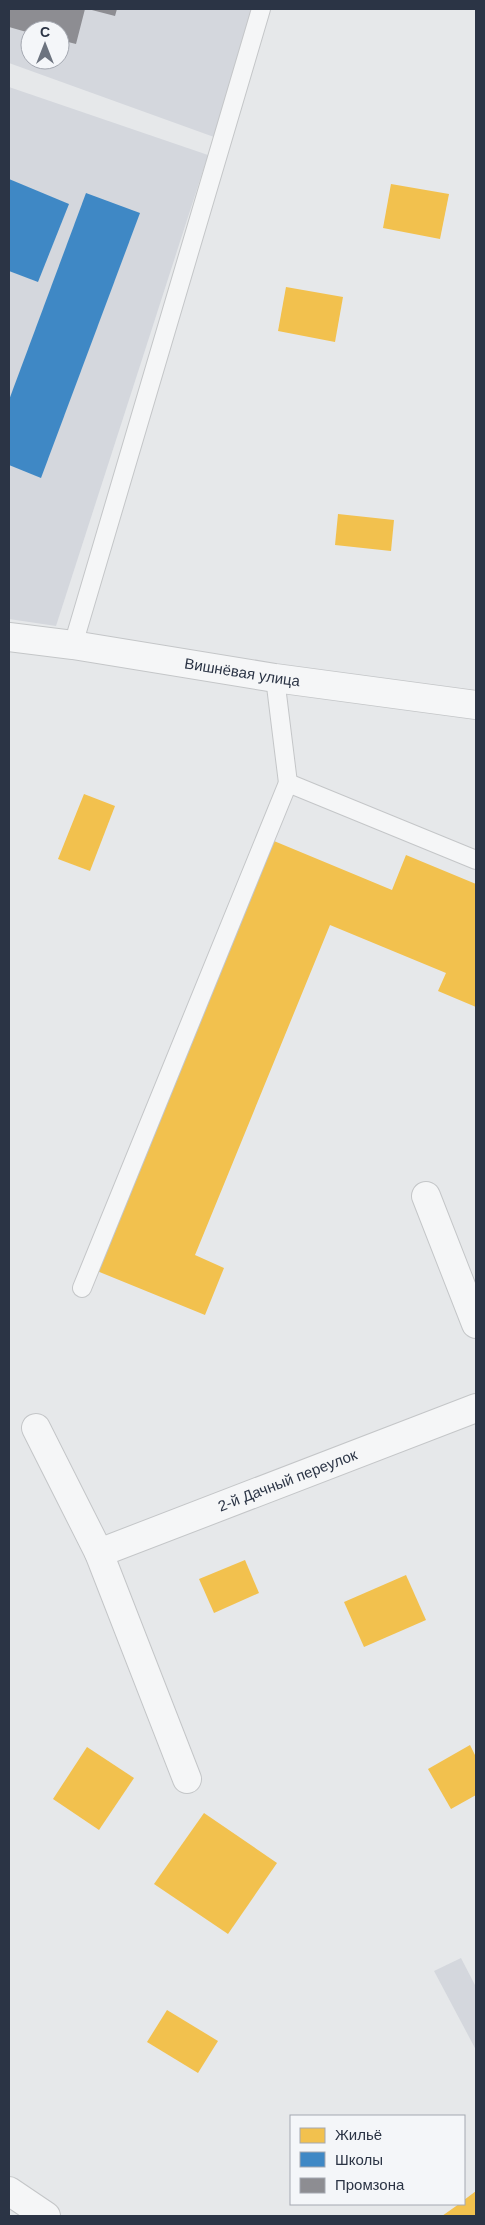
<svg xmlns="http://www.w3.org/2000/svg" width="485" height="2225" viewBox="0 0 485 2225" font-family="Arial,sans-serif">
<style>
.built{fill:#d4d7dd;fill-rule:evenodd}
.homes{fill:#f2c14e}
.schools{fill:#3f88c5}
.industry{fill:#8d8d92}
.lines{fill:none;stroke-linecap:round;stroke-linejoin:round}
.service-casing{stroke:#c4c6c8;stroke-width:20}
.minor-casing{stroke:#c4c6c8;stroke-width:30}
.service{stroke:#f5f6f7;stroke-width:18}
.minor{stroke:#f5f6f7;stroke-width:28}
.labels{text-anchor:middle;stroke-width:5;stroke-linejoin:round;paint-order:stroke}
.street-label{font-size:15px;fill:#2b3445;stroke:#f4f6f9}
</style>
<rect width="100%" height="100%" fill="#e6e8ea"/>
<!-- built -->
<g class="built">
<path d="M9 9H252L214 137 9 63ZM30 30H60V60H30Z"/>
<polygon points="9,87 208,155 56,626 9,619"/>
<polygon points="461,1958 476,1987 476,2050 434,1971"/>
</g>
<!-- homes -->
<g class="homes">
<polygon points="391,184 449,194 440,239 383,228"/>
<polygon points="286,287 343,297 335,342 278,331"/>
<polygon points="338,514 394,520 391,551 335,545"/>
<polygon points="84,794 115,806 90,871 58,859"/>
<polygon points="274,841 392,890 406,855 476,884 476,1007 438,991 446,973 330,925 195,1255 224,1268 205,1315 97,1271"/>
<polygon points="245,1560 259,1593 214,1613 199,1579"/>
<polygon points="406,1575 426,1620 364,1647 344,1602"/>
<polygon points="470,1745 476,1757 476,1795 451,1809 428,1769"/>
<polygon points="87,1747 134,1778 99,1830 53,1799"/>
<polygon points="204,1813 277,1863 228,1934 154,1884"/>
<polygon points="167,2010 218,2041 198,2073 147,2042"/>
<polygon points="476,2191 476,2216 442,2216 459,2204 464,2204 464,2200"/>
</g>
<!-- schools -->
<g class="schools">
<polygon points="9,179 69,204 38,282 9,271"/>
<polygon points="86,193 140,213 41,478 9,465 9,400"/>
</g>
<!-- industry -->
<g class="industry">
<polygon points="9,9 85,9 76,44 60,40 60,30 30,30 30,33 9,27"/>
<polygon points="88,9 117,9 115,16"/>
</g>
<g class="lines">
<!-- service casing -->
<g class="service-casing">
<g id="service">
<polyline points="73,645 261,9"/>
<polyline points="275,678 288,783"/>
<polyline points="82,1288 288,783 476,860"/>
</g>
</g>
<!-- minor casing -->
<g class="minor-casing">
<g id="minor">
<path id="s1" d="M9 637 73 645 275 678 476 705"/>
<polyline points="426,1196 476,1324"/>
<polyline points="36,1428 99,1553 187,1779"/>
<path id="s2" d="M99 1553 476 1408"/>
<polyline points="9,2191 46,2216"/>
</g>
</g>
<!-- service -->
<use href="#service" class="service"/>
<!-- minor -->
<use href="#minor" class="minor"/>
</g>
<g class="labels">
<!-- street labels -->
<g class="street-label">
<text dy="5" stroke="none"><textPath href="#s1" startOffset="236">Вишнёвая улица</textPath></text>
<text dy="5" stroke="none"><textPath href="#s2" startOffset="202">2-й Дачный переулок</textPath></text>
</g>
</g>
<!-- border -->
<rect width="485" height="2225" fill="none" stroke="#2b3445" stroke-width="20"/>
<!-- legend -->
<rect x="290" y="2115" width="175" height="90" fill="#f4f6f9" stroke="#a4a8b1"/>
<rect x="300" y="2128" width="25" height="15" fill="#f2c14e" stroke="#a4a8b1"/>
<text x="335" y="2140" font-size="15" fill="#2b3445">Жильё</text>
<rect x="300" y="2152" width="25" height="15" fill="#3f88c5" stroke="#a4a8b1"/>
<text x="335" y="2165" font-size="15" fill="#2b3445">Школы</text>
<rect x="300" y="2178" width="25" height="15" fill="#8d8d92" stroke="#a4a8b1"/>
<text x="335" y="2190" font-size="15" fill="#2b3445">Промзона</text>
<!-- north arrow -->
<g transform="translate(45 45)"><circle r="24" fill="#f4f6f9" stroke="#a4a8b1"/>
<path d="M0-4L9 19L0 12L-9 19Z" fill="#6c737f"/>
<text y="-8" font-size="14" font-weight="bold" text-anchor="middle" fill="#2b3445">С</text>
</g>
</svg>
